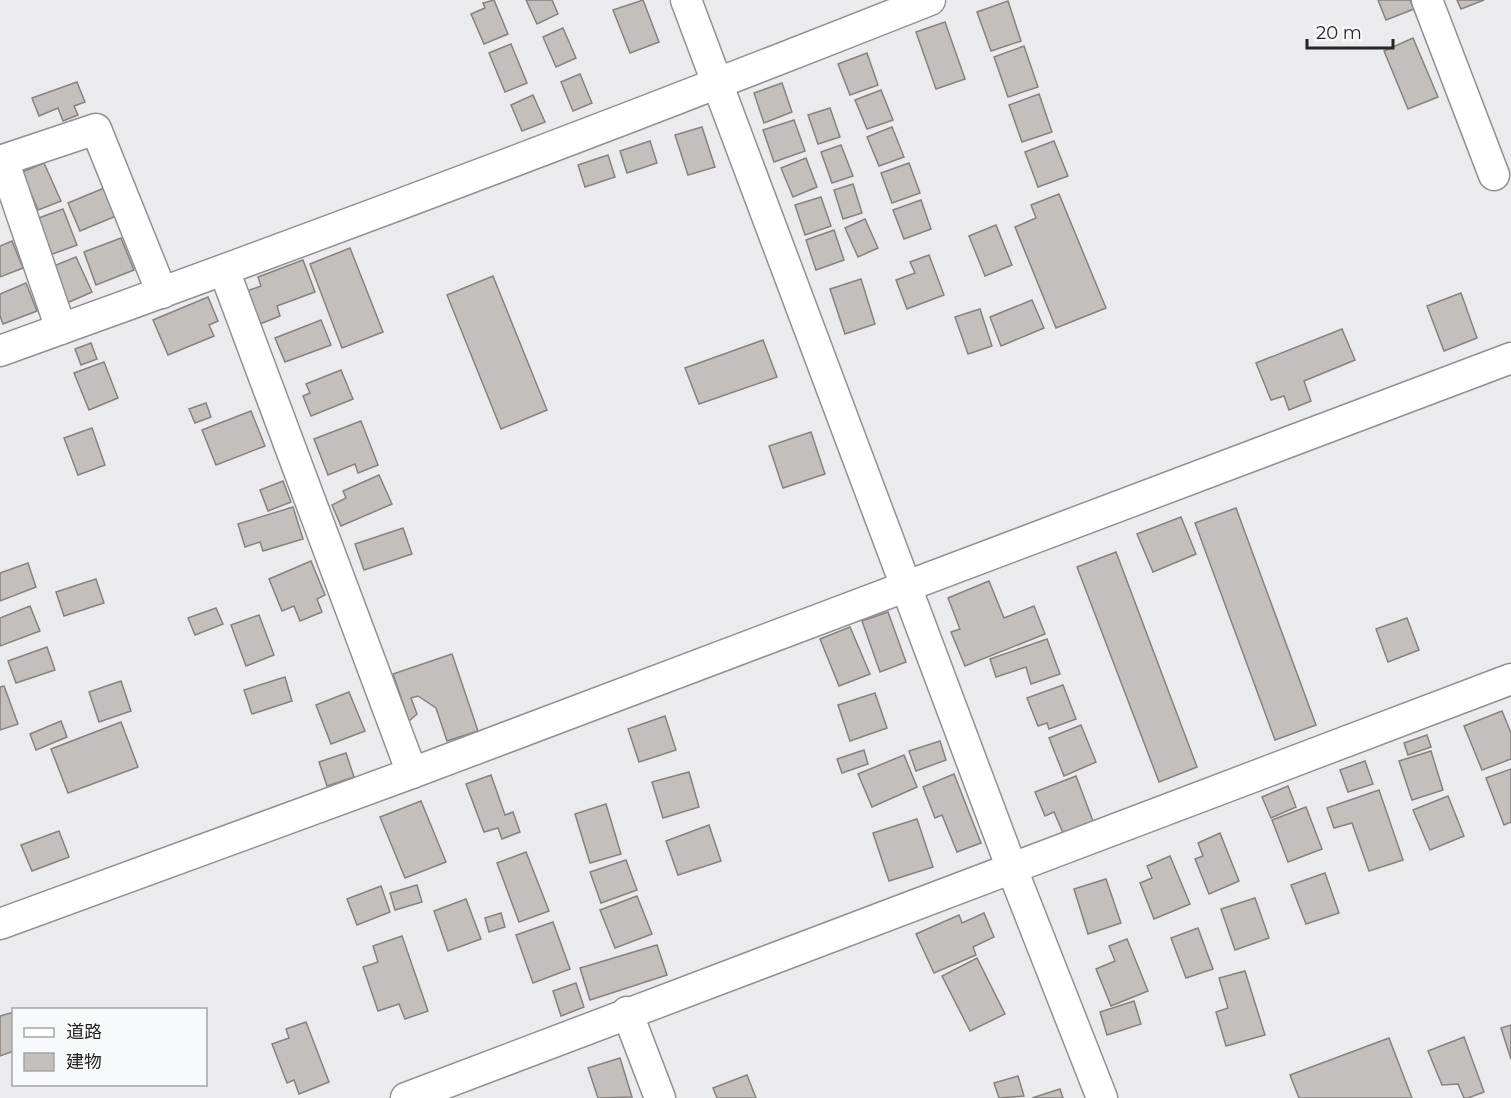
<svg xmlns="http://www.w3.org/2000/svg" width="1511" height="1098" viewBox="0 0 1511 1098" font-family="Montserrat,'Noto Sans JP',sans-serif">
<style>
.building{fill:#c2bfbd;stroke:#858280;stroke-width:1.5}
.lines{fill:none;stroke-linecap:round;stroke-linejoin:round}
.minor-casing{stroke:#919194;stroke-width:33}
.minor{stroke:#fff;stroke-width:30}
</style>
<rect width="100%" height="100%" fill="#ebebee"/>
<!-- building -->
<g class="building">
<polygon points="494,0 508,34 484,44 471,14 485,8 483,3"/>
<polygon points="526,0 552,0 558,14 537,24"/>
<polygon points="643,0 659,42 630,53 613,10"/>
<polygon points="1378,0 1410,0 1414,9 1386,20"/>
<polygon points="1457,0 1484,0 1461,9"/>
<polygon points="1008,1 1021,41 991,51 977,12"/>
<polygon points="945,22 965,79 936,89 916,32"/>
<polygon points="563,28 576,58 556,67 543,37"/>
<polygon points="1413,38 1438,97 1408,109 1384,51"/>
<polygon points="511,44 527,83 505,92 489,53"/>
<polygon points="1024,46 1038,87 1008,97 994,57"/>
<polygon points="867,53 878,85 850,95 838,64"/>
<polygon points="580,74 592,103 573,111 561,82"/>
<polygon points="77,82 85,102 74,106 78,115 63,121 58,108 39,116 32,98"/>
<polygon points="782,83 792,112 764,123 754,93"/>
<polygon points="881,90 893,120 867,129 855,100"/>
<polygon points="1039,94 1052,132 1022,142 1009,105"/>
<polygon points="533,95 545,122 522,131 511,105"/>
<polygon points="830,108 840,137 818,144 808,115"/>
<polygon points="794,120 805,151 774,162 763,130"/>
<polygon points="702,127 715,167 688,175 675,135"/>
<polygon points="892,127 904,157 879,166 867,137"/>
<polygon points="650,141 657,163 627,173 620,151"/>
<polygon points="1054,141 1068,176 1038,187 1025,152"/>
<polygon points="841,145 853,176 832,183 821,152"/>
<polygon points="608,155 615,177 585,187 578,165"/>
<polygon points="806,158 817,187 793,197 781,168"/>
<polygon points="44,163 61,201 38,210 22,172"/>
<polygon points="909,163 920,193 892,203 881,173"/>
<polygon points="853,184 862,213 843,219 834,190"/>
<polygon points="104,188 116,216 80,231 68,203"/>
<polygon points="1059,194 1106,308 1056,328 1015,227 1036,218 1031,205"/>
<polygon points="821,197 831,226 805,235 795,205"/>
<polygon points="921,200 931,229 904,239 893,210"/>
<polygon points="63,209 77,245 50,255 36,219"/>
<polygon points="865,219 878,248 858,257 845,228"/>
<polygon points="996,225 1012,265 985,276 969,236"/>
<polygon points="834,230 844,260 816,270 806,240"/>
<polygon points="121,238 134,270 96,285 84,252"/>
<polygon points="12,241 23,268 0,277 0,246"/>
<polygon points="350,248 383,332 342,348 310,264"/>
<polygon points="929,255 944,295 907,309 896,280 915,273 910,262"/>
<polygon points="76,257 92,292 67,303 46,269"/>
<polygon points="303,260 315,292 277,306 280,316 260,324 247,291 261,286 258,277"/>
<polygon points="493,276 547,410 501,429 447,295"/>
<polygon points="861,279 875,324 845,334 830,289"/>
<polygon points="26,283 37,311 3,324 0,316 0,294"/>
<polygon points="1461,293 1477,338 1444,351 1427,306"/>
<polygon points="208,297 218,321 209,325 214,336 168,355 153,320"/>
<polygon points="1032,300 1044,328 1001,346 990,317"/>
<polygon points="980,309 992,346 968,354 955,317"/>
<polygon points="321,320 331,345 285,362 275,338"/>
<polygon points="1342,329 1355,360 1304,381 1311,401 1289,410 1284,396 1271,400 1256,363"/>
<polygon points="763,340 777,377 699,404 685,368"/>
<polygon points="91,343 97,359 81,365 75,349"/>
<polygon points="104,362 118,398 89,410 74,373"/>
<polygon points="341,370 353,399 311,416 303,396 310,393 306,384"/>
<polygon points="206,403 211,417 195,423 189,409"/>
<polygon points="251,411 265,446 216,465 202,430"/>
<polygon points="361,421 378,465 358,473 355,464 328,475 314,439"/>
<polygon points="92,428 105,465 78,475 64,438"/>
<polygon points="811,432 825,474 783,488 769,446"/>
<polygon points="379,475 392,504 341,526 332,505 346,498 343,491"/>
<polygon points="283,481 291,502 268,511 260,490"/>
<polygon points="293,507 303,539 263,551 260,542 245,547 238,524"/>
<polygon points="1236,508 1316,725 1275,740 1195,523"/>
<polygon points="1181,517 1196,554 1153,572 1137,534"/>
<polygon points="403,528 412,554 364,570 355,544"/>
<polygon points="1116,552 1197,767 1159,782 1077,567"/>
<polygon points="311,561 325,595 317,599 322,612 300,621 294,606 282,611 269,579"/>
<polygon points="28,563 36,587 0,601 0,573"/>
<polygon points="96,579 104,603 64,616 56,592"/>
<polygon points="989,581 1004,618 1034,606 1045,634 965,666 951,632 960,629 948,598"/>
<polygon points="30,606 40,631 0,646 0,618"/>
<polygon points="216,608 223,624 195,635 188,618"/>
<polygon points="888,612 906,662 880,672 862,621"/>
<polygon points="259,615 274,655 246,666 231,625"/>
<polygon points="1407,618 1419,650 1388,662 1376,629"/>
<polygon points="850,627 870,674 839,686 820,639"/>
<polygon points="1047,639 1060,674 1031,684 1026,667 996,677 990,659"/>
<polygon points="47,647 55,670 16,683 8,661"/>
<polygon points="452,654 478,731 447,741 436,708 418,696 411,698 417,714 409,721 393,674"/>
<polygon points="285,677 292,701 252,714 244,690"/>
<polygon points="121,681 131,711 99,722 89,692"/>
<polygon points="1063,685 1076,719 1049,729 1047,723 1038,726 1027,698"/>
<polygon points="4,686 18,724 0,730 0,687"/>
<polygon points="349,692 365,731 331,744 316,705"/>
<polygon points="875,693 887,728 850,741 838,705"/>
<polygon points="1502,711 1511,733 1511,759 1482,770 1464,726"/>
<polygon points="665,716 676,750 639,762 628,729"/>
<polygon points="61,721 67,737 36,750 30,734"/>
<polygon points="121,722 138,767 68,793 51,749"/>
<polygon points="1081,725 1096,762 1064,776 1049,738"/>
<polygon points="1427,735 1431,747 1408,755 1404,743"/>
<polygon points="940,741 946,760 916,771 909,751"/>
<polygon points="864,750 868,764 842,773 837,759"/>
<polygon points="1431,751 1443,790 1412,800 1399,761"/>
<polygon points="346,753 354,777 327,786 319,762"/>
<polygon points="904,755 917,787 872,807 858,774"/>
<polygon points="1365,761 1373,784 1348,792 1340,770"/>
<polygon points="1511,769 1511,822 1504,825 1486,778"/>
<polygon points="689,772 699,807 663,818 652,782"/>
<polygon points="954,774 981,843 957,852 942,815 935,818 923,787"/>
<polygon points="491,775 505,815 513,812 520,832 502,839 498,828 484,832 466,784"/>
<polygon points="1076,776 1093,821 1063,833 1054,812 1045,816 1035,792"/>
<polygon points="1288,786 1296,807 1271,818 1262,797"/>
<polygon points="1379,790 1403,860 1369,871 1352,823 1334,828 1327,808"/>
<polygon points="1448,796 1464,836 1430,850 1413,810"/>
<polygon points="421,801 446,862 405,878 380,817"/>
<polygon points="606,804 621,854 590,863 575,814"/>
<polygon points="1306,807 1322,849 1288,862 1272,820"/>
<polygon points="917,819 933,867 889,881 873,833"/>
<polygon points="709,825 721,861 678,875 666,841"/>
<polygon points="59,831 69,857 32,871 21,845"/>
<polygon points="1220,833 1239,881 1209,894 1195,859 1203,856 1198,843"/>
<polygon points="526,852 549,911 519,922 497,863"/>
<polygon points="1170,856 1190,904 1154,919 1140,883 1152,878 1147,866"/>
<polygon points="626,860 637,890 601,903 590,872"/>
<polygon points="1325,873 1339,913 1306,924 1291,885"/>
<polygon points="1106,879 1121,923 1088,934 1074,889"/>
<polygon points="417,885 422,902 395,910 390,893"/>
<polygon points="381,886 390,912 357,925 347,899"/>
<polygon points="637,896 652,934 615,948 600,910"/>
<polygon points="1255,898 1269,938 1235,950 1221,909"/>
<polygon points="466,899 481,939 448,951 434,911"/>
<polygon points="501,913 505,927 489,932 485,918"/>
<polygon points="984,913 994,937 973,947 976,955 934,973 916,934 959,915 962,923"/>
<polygon points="553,922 570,969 533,983 516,935"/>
<polygon points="1198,928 1213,969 1186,978 1171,938"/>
<polygon points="402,936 428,1011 405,1019 399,1004 378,1011 363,967 378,962 373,946"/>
<polygon points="1127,939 1148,991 1111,1006 1096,969 1115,961 1109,946"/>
<polygon points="657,945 667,975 590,1000 580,968"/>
<polygon points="977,958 1005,1014 970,1031 942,976"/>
<polygon points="1245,971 1265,1035 1226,1046 1216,1012 1228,1008 1219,978"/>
<polygon points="576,983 584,1007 561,1016 553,991"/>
<polygon points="1134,1001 1141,1024 1107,1035 1100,1012"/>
<polygon points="14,1012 14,1051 0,1056 0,1016"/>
<polygon points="306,1022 329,1082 299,1094 294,1080 287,1083 272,1044 289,1038 286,1029"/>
<polygon points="1511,1025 1511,1059 1501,1028"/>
<polygon points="1464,1037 1484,1092 1468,1098 1464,1098 1458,1084 1442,1085 1428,1051"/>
<polygon points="1389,1038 1412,1098 1299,1098 1290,1075"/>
<polygon points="620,1058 632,1097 598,1098 588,1068"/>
<polygon points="747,1075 756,1098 717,1098 713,1088"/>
<polygon points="1018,1076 1024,1096 999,1098 994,1083"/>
<polygon points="1060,1089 1063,1098 1032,1098"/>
</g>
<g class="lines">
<!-- minor casing -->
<g class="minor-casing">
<g id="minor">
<polyline points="686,0 1012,869 1102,1098"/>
<polyline points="1427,0 1494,175"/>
<polyline points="224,270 412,773"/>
<polyline points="61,329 3,160 96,129 162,293"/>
<path d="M0 351C312 239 622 122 930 0"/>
<polyline points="0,924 412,773 1511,358"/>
<polyline points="627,1012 660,1098"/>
<polyline points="406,1098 1511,679"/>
</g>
</g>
<!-- minor -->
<use href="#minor" class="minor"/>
</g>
<!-- legend -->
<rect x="12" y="1008" width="195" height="78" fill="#f8f9fc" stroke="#a4a5a7" stroke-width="1.5"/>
<rect x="24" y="1028" width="30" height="9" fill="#ffffff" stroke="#a4a5a7" stroke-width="1.5"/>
<text x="66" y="1038" font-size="18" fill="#262627">道路</text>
<rect x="24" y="1053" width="30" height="18" fill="#c2bfbd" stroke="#a4a5a7" stroke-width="1.5"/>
<text x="66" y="1068" font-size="18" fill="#262627">建物</text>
<!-- scale -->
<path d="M1307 39v9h86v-9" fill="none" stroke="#262627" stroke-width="3"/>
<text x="1316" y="39" font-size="18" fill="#262627" stroke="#f8f9fc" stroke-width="4.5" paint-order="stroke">20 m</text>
</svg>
